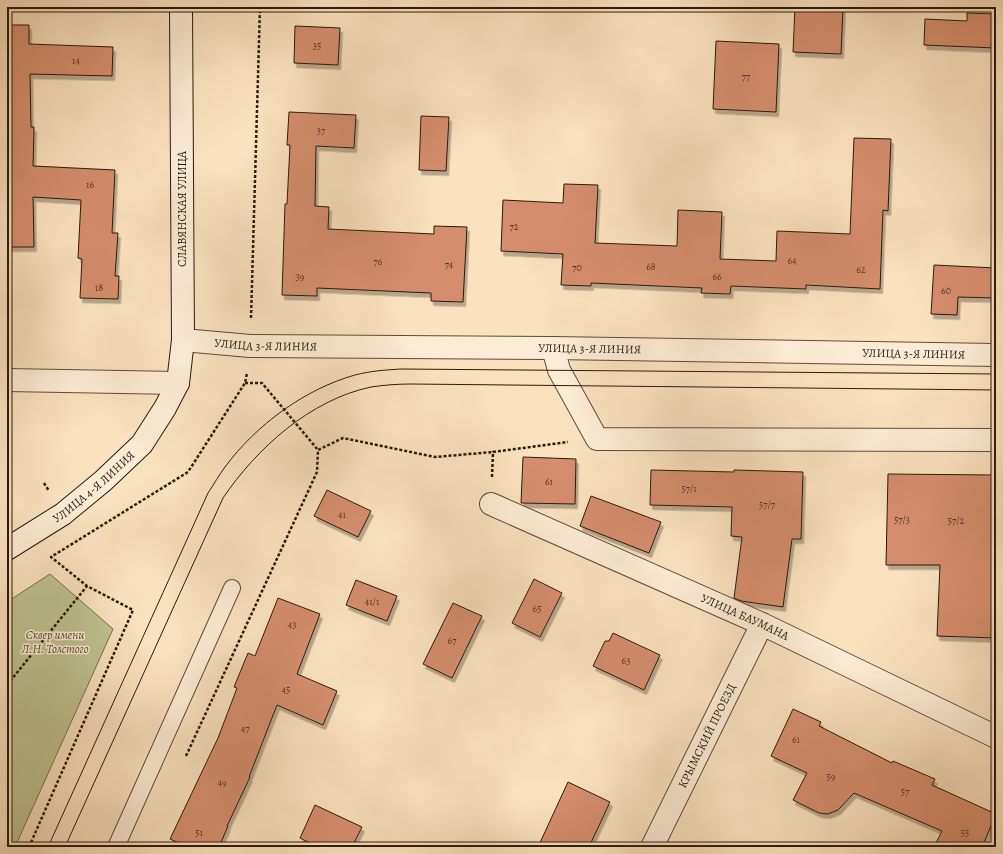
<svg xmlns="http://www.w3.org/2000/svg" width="1003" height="854" viewBox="0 0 1003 854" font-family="Alegreya,serif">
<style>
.green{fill:#bec391;stroke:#746e4e}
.building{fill:#d58e6d;stroke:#2b190c;filter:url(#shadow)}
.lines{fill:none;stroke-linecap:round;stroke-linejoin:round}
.lane-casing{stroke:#5f4b38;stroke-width:18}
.street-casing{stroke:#5f4b38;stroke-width:24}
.secondary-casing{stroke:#2b190c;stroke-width:24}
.path{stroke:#2b190c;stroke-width:2.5;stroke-dasharray:3 2;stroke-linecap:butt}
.lane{stroke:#fcecd5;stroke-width:16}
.street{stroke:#fcecd5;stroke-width:22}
.secondary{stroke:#fcecd5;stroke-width:22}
.tram{stroke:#2b190c;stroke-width:1}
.labels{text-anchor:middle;stroke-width:3;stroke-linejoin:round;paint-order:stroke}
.number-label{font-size:10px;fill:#563624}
.street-label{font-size:12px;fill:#2b190c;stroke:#fcecd5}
.park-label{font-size:12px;font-style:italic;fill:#574c34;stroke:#fcecd5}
</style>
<defs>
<filter id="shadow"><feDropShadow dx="2.5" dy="4.5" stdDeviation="0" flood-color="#0004"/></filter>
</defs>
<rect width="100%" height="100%" fill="#fae2be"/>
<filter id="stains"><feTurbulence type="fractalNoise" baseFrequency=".005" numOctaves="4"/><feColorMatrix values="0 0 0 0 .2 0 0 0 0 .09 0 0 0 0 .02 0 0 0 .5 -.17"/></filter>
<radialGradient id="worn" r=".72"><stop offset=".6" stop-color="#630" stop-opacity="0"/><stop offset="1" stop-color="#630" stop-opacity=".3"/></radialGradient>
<!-- green -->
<polygon class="green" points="50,574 113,629 15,847 7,847 7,602"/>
<!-- building -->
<g class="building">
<polygon points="795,7 843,7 841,54 793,52"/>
<polygon points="967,13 996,14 996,48 924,45 925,19 967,21"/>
<polygon points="7,25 29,25 29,44 113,47 112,76 30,74 31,127 34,127 33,166 115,170 112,233 118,233 115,276 119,276 118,299 80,298 82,259 78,258 81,200 33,197 34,247 7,247"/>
<polygon points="295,26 340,28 338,65 294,63"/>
<polygon points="716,41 779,44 776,112 713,109"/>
<polygon points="289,112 356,115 354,148 316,146 315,206 329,207 328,229 434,234 434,226 467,227 463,302 431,301 431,293 317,288 317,296 282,295 285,204 287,204 290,145 287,145"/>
<polygon points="421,116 449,117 446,171 419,170"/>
<polygon points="854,138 891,139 888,211 883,210 880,289 806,285 806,289 731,286 730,294 701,293 702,288 591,283 591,286 561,285 563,254 501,251 503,200 563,203 564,184 598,185 595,243 677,246 678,210 722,212 720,259 776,261 777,231 850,234"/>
<polygon points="934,265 996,268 996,298 958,297 957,315 931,314"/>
<polygon points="523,457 576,459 575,504 521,503"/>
<polygon points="651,470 734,472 734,470 803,472 801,539 792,539 783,607 741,601 734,598 742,537 731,536 732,507 650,505"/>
<polygon points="888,474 995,475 994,591 996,591 996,638 937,636 940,565 886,565"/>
<polygon points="327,490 371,511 358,537 314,516"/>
<polygon points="591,496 661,522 649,553 580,526"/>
<polygon points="534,579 562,593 540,637 512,623"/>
<polygon points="356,580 397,596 387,621 346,605"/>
<polygon points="278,598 320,614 297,674 337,691 323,725 277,705 249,777 250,777 227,826 228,826 219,847 188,847 170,839 218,738 237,688 234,687 248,653 255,656"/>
<polygon points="453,603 482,616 452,678 423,664"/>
<polygon points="613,633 660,655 644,690 593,666 605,641 609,641"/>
<polygon points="793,709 821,722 819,726 892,763 893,761 935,779 932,785 996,814 982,847 934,847 942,831 854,793 838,810 828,814 819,813 793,800 807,773 771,756"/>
<polygon points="568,782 610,802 589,847 538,847"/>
<polygon points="315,805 362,827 352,847 318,847 300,838"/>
</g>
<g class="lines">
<!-- lane casing -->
<g class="lane-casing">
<polyline id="lane" points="116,847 232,588"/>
</g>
<!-- street casing -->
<g class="street-casing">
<g id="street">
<path id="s1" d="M183 340 250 346 553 348 996 355"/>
<polyline points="553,348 559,370 597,439 996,440"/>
<polyline points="7,380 178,383"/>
<path id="s2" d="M491 504 762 624 996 737"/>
<path id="s3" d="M652 847 762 624"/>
</g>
</g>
<!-- secondary casing -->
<g class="secondary-casing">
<g id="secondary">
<path id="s4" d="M7 549 63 514 103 481 142 444 165 408 178 383 183 340 181 7"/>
</g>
</g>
<!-- path -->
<g class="path">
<polyline points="251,318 260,7"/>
<polyline points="245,383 262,383 318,450"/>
<polyline points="492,477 493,452 568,442"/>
<polyline points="44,483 49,491"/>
<polyline points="7,685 87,586"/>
<polyline points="186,756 317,472 318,450 343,438 435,457 493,452"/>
<polyline points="29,847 133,610 87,586 51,557 188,472 245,383 247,373"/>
</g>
<!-- lane -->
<use href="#lane" class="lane"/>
<!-- street -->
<use href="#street" class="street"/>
<!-- secondary -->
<use href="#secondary" class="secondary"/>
<!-- tram -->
<g class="tram">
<path d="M48 847 208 493C214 484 219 475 225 467 256 425 305 389 355 375 370 371 385 370 401 369L996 374"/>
<path d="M65 847 223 498C257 448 310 400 371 387 384 385 398 384 411 384L996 390"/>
</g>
</g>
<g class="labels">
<!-- number labels -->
<g class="number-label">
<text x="317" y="49">35</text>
<text x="76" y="64">14</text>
<text x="746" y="80">77</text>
<text x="321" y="134">37</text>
<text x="90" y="188">16</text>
<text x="514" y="230">72</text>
<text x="792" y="264">64</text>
<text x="378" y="265">76</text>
<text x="449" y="268">74</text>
<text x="651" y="270">68</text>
<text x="577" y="271">70</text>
<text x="861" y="273">62</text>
<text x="300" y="280">39</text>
<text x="717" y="280">66</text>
<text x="99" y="291">18</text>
<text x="946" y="294">60</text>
<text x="549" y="485">61</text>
<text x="689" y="492">57/1</text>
<text x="767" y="508">57/7</text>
<text x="342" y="518">41</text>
<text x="902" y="523">57/3</text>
<text x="956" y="524">57/2</text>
<text x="372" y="605">41/1</text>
<text x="537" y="612">65</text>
<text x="292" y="628">43</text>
<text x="452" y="644">67</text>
<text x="626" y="664">63</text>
<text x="286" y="693">45</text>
<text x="245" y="732">47</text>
<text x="796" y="743">61</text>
<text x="831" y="780">59</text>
<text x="222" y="786">49</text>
<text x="905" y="795">57</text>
<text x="199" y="836">51</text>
<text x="965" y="836">55</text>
</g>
<!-- street labels -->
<g class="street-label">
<text transform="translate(182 209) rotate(-90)" y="4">СЛАВЯНСКАЯ УЛИЦА</text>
<text dy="4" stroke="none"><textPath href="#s1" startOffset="83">УЛИЦА 3-Я ЛИНИЯ</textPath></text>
<text dy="4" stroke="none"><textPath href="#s1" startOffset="407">УЛИЦА 3-Я ЛИНИЯ</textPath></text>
<text dy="4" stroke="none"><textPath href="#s1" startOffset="731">УЛИЦА 3-Я ЛИНИЯ</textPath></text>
<text dy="4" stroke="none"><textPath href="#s4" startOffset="107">УЛИЦА 4-Я ЛИНИЯ</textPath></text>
<text dy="4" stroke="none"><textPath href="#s2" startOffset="278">УЛИЦА БАУМАНА</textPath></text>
<text dy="4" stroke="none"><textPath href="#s3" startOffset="124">КРЫМСКИЙ ПРОЕЗД</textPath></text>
</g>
<!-- park labels -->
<g class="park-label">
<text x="55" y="639">Сквер имени<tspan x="55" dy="14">Л.Н. Толстого</tspan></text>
</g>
</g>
<!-- margin -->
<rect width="1003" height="854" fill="none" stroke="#fae2be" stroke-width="24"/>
<rect x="8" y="8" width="987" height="838" fill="none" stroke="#2b190c" stroke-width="2"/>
<rect x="12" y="12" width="979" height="830" fill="none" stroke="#2b190c"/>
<rect width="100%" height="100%" filter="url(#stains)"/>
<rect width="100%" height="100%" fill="url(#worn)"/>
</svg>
